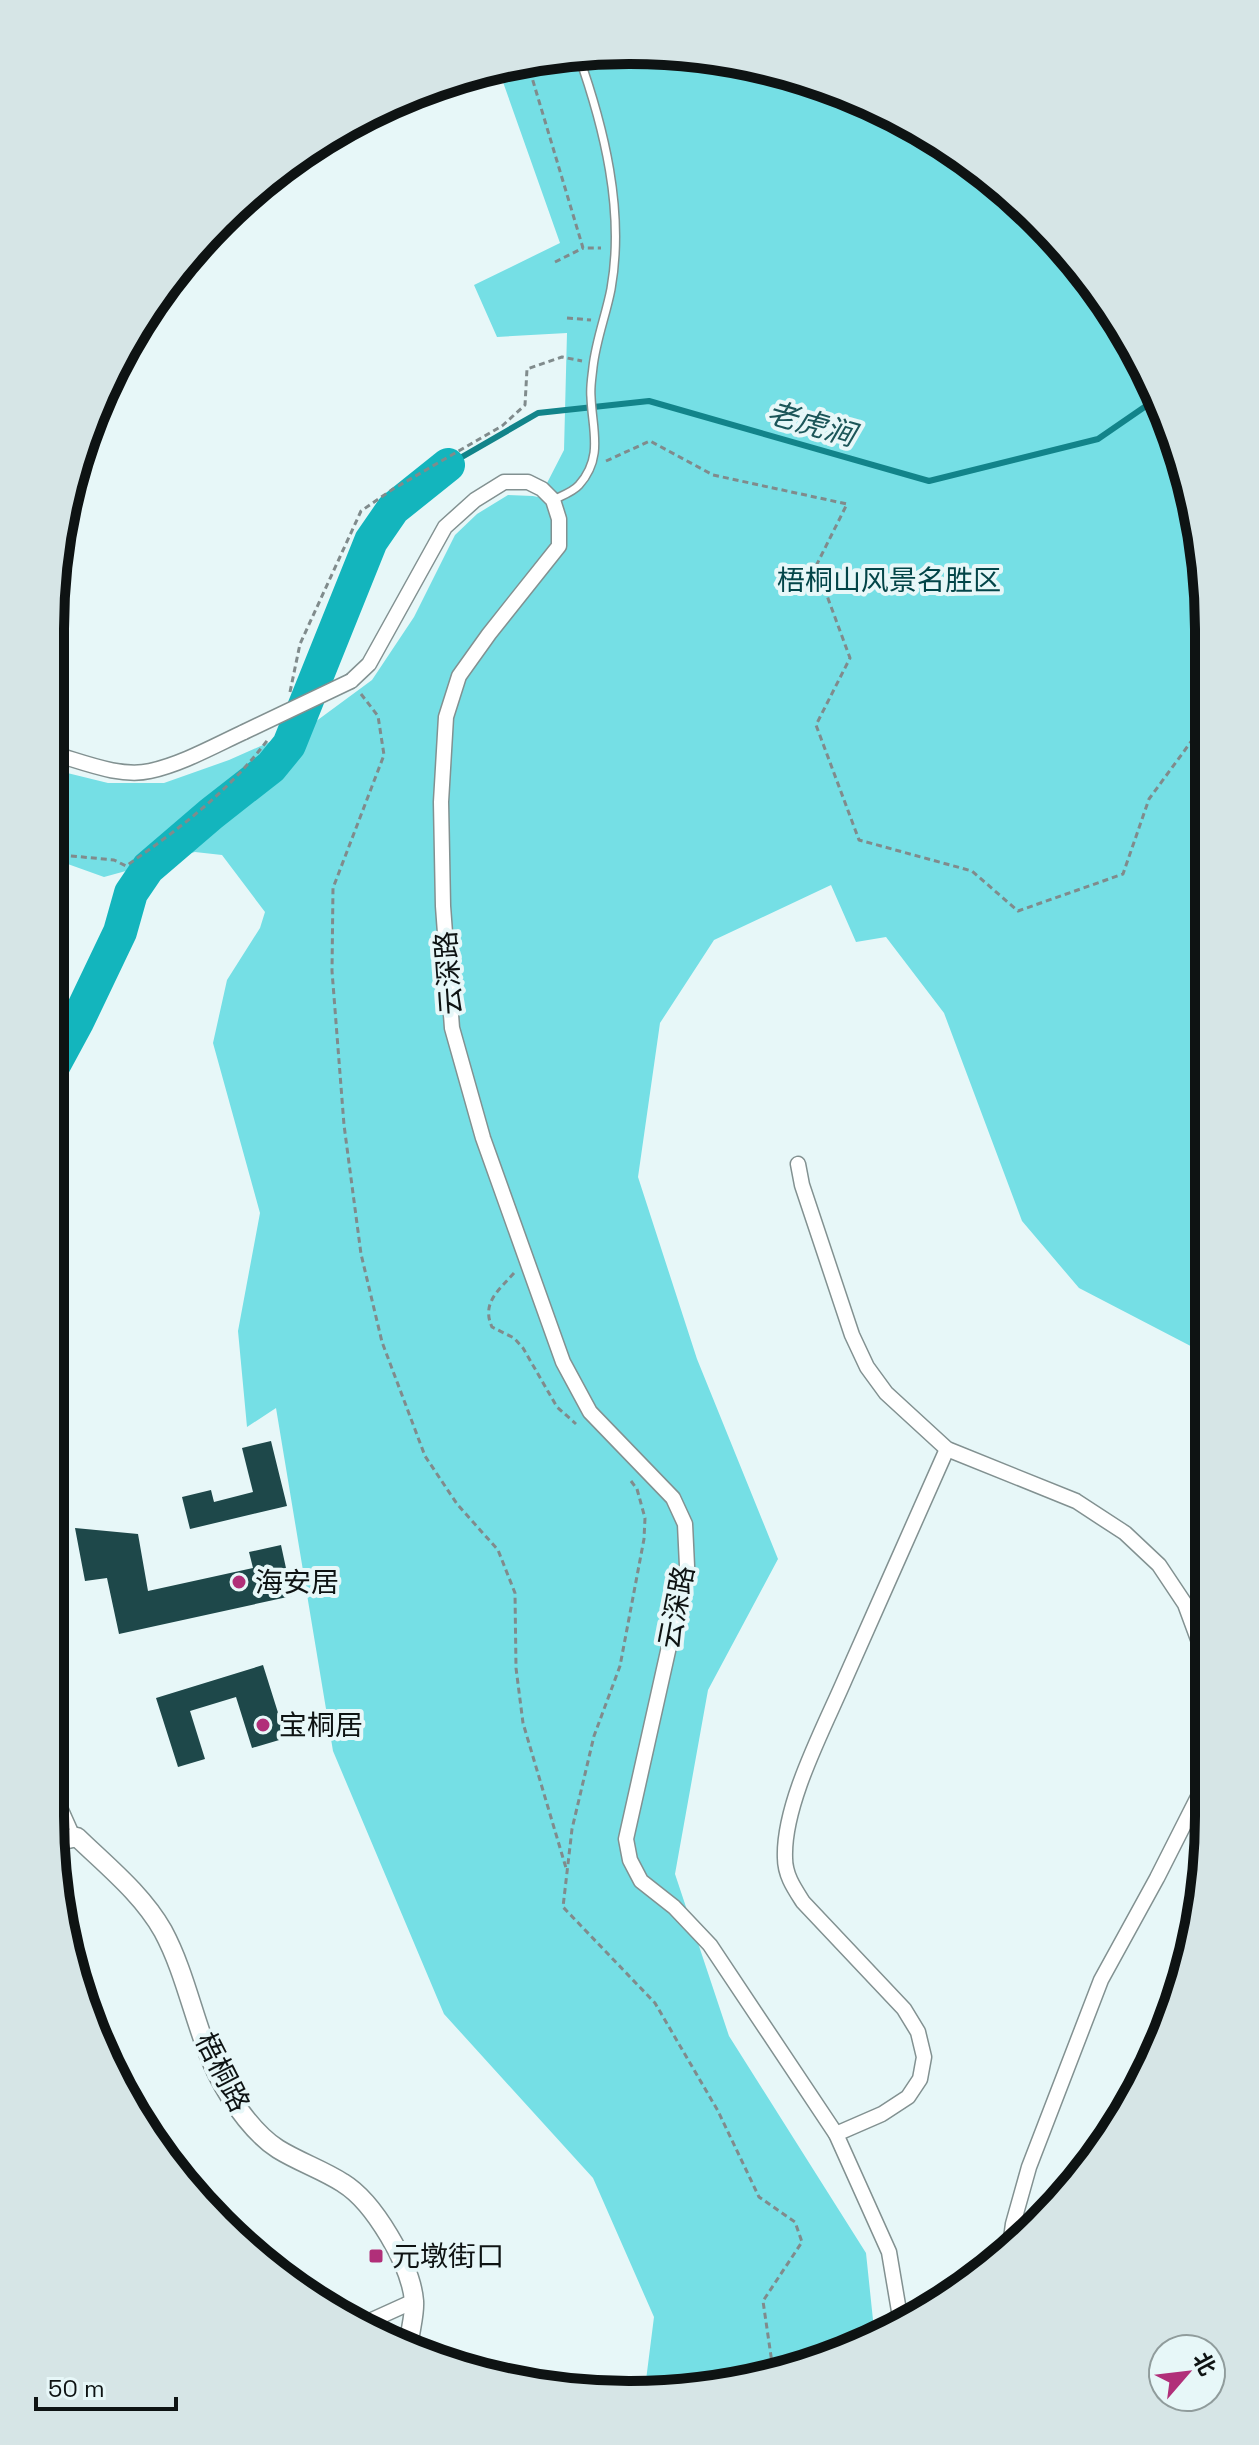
<svg xmlns="http://www.w3.org/2000/svg" width="1259" height="2445" viewBox="0 0 1259 2445" font-family="'Space Grotesk','Noto Sans SC',sans-serif">
<style>
.green{fill:#75dfe5}
.lines{fill:none;stroke-linecap:round;stroke-linejoin:round}
.stream{stroke:#12848a;stroke-width:6}
.river{stroke:#13b5bd;stroke-width:34}
.building{fill:#1e484a}
.service-casing{stroke:#829191;stroke-width:10}
.minor-casing{stroke:#829191;stroke-width:17}
.tertiary-casing{stroke:#829191;stroke-width:21}
.path{stroke:#808b8c;stroke-width:3;stroke-dasharray:6 4;stroke-linecap:butt}
.service{stroke:#fff;stroke-width:7}
.minor{stroke:#fff;stroke-width:14}
.tertiary{stroke:#fff;stroke-width:18}
.minor-bridge-casing{stroke:#829191;stroke-width:17;stroke-linecap:butt}
.minor-bridge{stroke:#fff;stroke-width:14}
.poi-dot{fill:#b12f79;stroke:#e7f7f8;stroke-width:3}
.labels{text-anchor:middle;stroke-width:8;stroke-linejoin:round;paint-order:stroke}
.park-label{font-size:28px;fill:#034548;stroke:#e7f7f8}
.street-label{font-size:28px;fill:#0e1313;stroke:#e7f7f8}
.poi-label{font-size:28px;fill:#0e1313;stroke:#e7f7f8;text-anchor:start}
.water-label{font-size:30px;font-style:italic;fill:#1c5659;stroke:#e7f7f8}
.rim{fill:none;stroke:#0e1313;stroke-width:10}
</style>
<rect width="100%" height="100%" fill="#e7f7f8"/>
<!-- green -->
<polygon class="green" points="667,51 779,70 885,110 983,170 1090,277 1165,407 1204,553 1206,1354 1079,1288 1022,1221 944,1013 886,937 856,942 831,885 714,940 660,1023 638,1177 697,1359 778,1559 708,1690 675,1874 729,2036 866,2253 875,2339 705,2390 645,2388 654,2317 593,2178 444,2014 333,1751 276,1408 247,1427 238,1331 260,1213 213,1043 227,980 260,928 265,912 222,855 195,852 104,877 51,858 51,769 108,783 164,783 229,760 315,722 372,680 414,617 455,535 477,514 508,495 533,496 562,502 546,485 564,450 567,333 497,337 474,285 560,243 498,68 553,55"/>
<g class="lines">
<!-- stream -->
<polyline class="stream" points="448,465 538,413 649,401 929,481 1098,439 1159,397"/>
<!-- river -->
<polyline class="river" points="51,1070 77,1022 120,932 131,893 148,868 211,814 271,767 289,745 371,541 393,509 448,465"/>
</g>
<!-- building -->
<g class="building">
<polygon points="271,1441 287,1506 190,1529 182,1497 211,1490 214,1502 253,1492 242,1448"/>
<polygon points="75,1528 138,1534 148,1591 253,1568 249,1552 281,1545 292,1596 119,1634 107,1578 85,1581"/>
<polygon points="263,1665 286,1738 252,1748 236,1697 190,1711 205,1759 178,1767 156,1698"/>
</g>
<g class="lines">
<!-- service casing -->
<g class="service-casing">
<g id="service">
<path d="M553 500C561 496 573 492 579 485 604 457 592 429 591 397 590 387 592 377 593 367 596 340 606 315 611 289 625 211 604 127 578 54"/>
<polyline points="50,1777 76,1835"/>
</g>
</g>
<!-- minor casing -->
<g class="minor-casing">
<g id="minor">
<polyline points="351,681 369,664 445,527 475,500 504,482 528,482 542,489 553,500 559,519 559,546 489,634 459,676 446,717 441,802 443,906 452,1028 483,1138 563,1362 590,1412 673,1498 685,1524 687,1566 626,1839 630,1860 641,1881 674,1907 710,1945 836,2134 889,2252 899,2311 899,2326"/>
<path d="M51 753C81 761 119 778 150 771 182 764 214 746 244 732"/>
<polyline points="798,1164 802,1185 852,1335 867,1367 886,1393 947,1449 1076,1501 1125,1533 1159,1565 1185,1604 1202,1650 1207,1681"/>
<path d="M836 2134 882 2114 908 2097 920 2079 924 2057 918 2032 904 2009 803 1902C794 1888 785 1875 785 1858 783 1804 824 1728 845 1679 879 1602 913 1526 947 1449"/>
<polyline points="1010,2246 1013,2224 1029,2167 1101,1980 1157,1878 1201,1791 1207,1755"/>
<polyline points="361,2325 414,2301"/>
</g>
</g>
<!-- tertiary casing -->
<g class="tertiary-casing">
<path id="tertiary" d="M54 1842 77 1837C108 1867 142 1894 163 1931 191 1983 197 2045 229 2095 242 2115 259 2137 278 2149 299 2162 323 2170 343 2183 374 2202 411 2265 414 2301 415 2314 410 2330 409 2343"/>
</g>
<!-- path -->
<g class="path">
<polyline points="527,61 583,248 601,248"/>
<polyline points="555,262 583,248"/>
<polyline points="567,318 591,320"/>
<polyline points="606,461 650,441 713,475 847,504 816,566 850,658 816,725 859,840 972,871 1018,911 1123,874 1149,799 1204,724"/>
<polyline points="290,692 300,644 361,511 393,489 502,426 525,405 527,369 562,357 582,361"/>
<polyline points="361,694 378,716 384,755 333,888 332,971 344,1125 361,1254 382,1342 425,1456 457,1504 498,1550 515,1593 516,1668 523,1723 566,1868"/>
<path d="M51 854 114 860 126 866C179 829 230 791 269 738"/>
<path d="M514 1273C499 1290 481 1303 492 1327L514 1338 523 1348 557 1407 576 1424"/>
<polyline points="631,1481 637,1489 645,1518 644,1539 620,1666 594,1736 572,1829 563,1907 655,2003 718,2111 759,2197 795,2222 802,2242 763,2301 773,2370"/>
</g>
<!-- service -->
<use href="#service" class="service"/>
<!-- minor -->
<use href="#minor" class="minor"/>
<!-- tertiary -->
<use href="#tertiary" class="tertiary"/>
<!-- minor-bridge casing -->
<g class="minor-bridge-casing">
<polyline id="minor-bridge" points="244,732 351,681"/>
</g>
<!-- minor-bridge -->
<use href="#minor-bridge" class="minor-bridge"/>
</g>
<!-- markers -->
<g class="poi-dot">
<circle cx="239" cy="1582" r="8"/>
<circle cx="263" cy="1725" r="8"/>
<rect x="368" y="2248" width="16" height="16" rx="4"/>
</g>
<g class="labels">
<!-- park labels -->
<g class="park-label">
<text x="889" y="590">梧桐山风景名胜区</text>
</g>
<!-- street labels -->
<g class="street-label">
<text transform="translate(448 973) rotate(-94)" y="10">云深路</text>
<text transform="translate(676 1607) rotate(-79)" y="10">云深路</text>
<text transform="translate(223 2072) rotate(63)" y="10">梧桐路</text>
</g>
<!-- poi labels -->
<g class="poi-label">
<text x="255" y="1592">海安居</text>
<text x="279" y="1735">宝桐居</text>
<text x="392" y="2266">元墩街口</text>
</g>
<!-- water labels -->
<g class="water-label">
<text transform="translate(811 424) rotate(16)" y="10">老虎涧</text>
</g>
</g>
<!-- crop -->
<path d="M0 0H1259V2445H0ZM629 64H630A565 565 0 0 1 1195 629V1816A565 565 0 0 1 630 2381H629A565 565 0 0 1 64 1816V629A565 565 0 0 1 629 64Z" fill="#d6e5e6" fill-rule="evenodd"/>
<path class="rim" d="M629 64H630A565 565 0 0 1 1195 629V1816A565 565 0 0 1 630 2381H629A565 565 0 0 1 64 1816V629A565 565 0 0 1 629 64Z"/>
<!-- north arrow -->
<g transform="translate(1187 2373) rotate(62)"><circle r="38" fill="#e7f7f8" stroke="#909c9c" stroke-width="2"/>
<path d="M0-6L14 30L0 20L-14 30Z" fill="#b12f79"/>
<text y="-12" font-size="22" font-weight="bold" text-anchor="middle" fill="#0e1313">北</text>
</g>
<!-- scale -->
<path d="M36 2397v12h140v-12" fill="none" stroke="#0e1313" stroke-width="4"/>
<text x="48" y="2397" font-size="24" fill="#0e1313" stroke="#e7f7f8" stroke-width="6" paint-order="stroke">50 m</text>
</svg>
